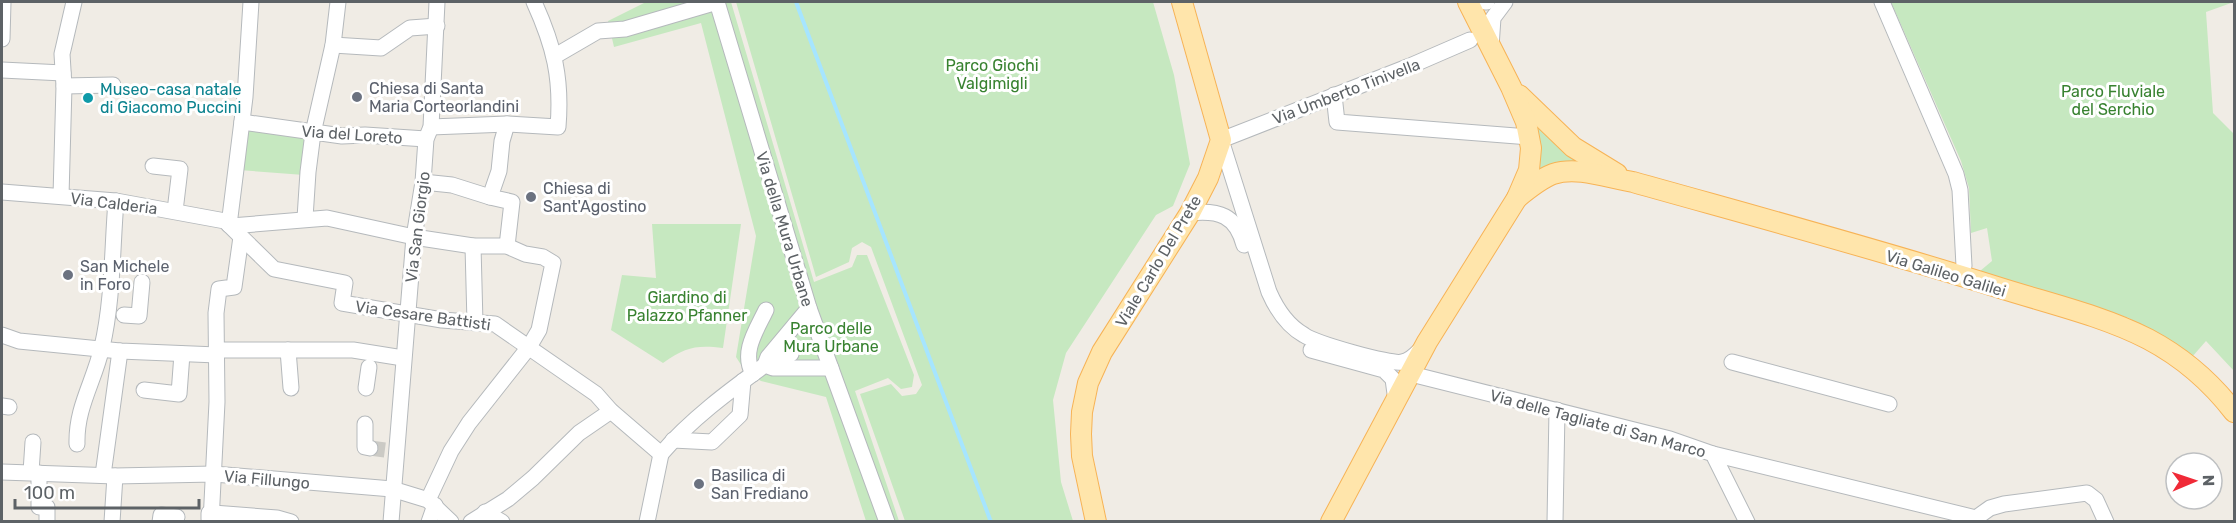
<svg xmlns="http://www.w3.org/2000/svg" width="2236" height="523" viewBox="0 0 2236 523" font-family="Rubik,sans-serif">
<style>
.green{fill:#c6e8c0}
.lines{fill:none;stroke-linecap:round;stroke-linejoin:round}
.stream{stroke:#a6e5ff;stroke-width:4}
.minor-tunnel{stroke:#cbcac5;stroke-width:15;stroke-dasharray:15 8;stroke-linecap:butt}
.minor-casing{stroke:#b5b9bc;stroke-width:17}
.major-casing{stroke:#f7b356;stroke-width:22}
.minor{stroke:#fff;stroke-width:15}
.major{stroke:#ffe5ab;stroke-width:20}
.worship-dot{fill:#6b7280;stroke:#fff;stroke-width:2}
.culture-dot{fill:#0f9aa8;stroke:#fff;stroke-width:2}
.labels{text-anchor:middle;stroke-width:6;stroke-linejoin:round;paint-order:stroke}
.park-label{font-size:16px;fill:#388230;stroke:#fff}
.worship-label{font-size:16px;fill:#5b616d;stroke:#fff;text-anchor:start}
.culture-label{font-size:16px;fill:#0d838f;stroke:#fff;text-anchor:start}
.street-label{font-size:16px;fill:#5d6266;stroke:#fff}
</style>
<rect width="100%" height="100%" fill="#f0ece5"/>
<!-- green -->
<g class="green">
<polygon points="646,2 731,2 814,282 852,267 857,255 867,255 914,375 912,387 901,389 888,378 855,391 899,521 866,521 826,397 761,381 745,371 736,357 756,236 701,23 614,47 608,21"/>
<polygon points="736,2 1153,2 1174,75 1190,164 1173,206 1156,215 1066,353 1053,400 1061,482 1073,521 905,521 860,394 891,384 902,396 916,394 922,385 871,247 862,242 852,248 849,262 816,277"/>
<polygon points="1891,2 2234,2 2206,12 2213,113 2234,134 2234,371 2206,341 2192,357 2129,318 1980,271 1992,261 1987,228 1971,233 1969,188 1961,161"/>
<polygon points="1537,125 1587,163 1538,177 1540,149"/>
<polygon points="244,129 308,137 304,175 239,170"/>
<path d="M652 224H741L723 348C696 345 686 347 663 363L611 330 622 275 656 278Z"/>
</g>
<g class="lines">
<!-- stream -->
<polyline class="stream" points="796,2 991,522"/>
<!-- minor-tunnel -->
<polyline class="minor-tunnel" points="370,448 393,451"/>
<!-- minor casing -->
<g class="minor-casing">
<g id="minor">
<polyline points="717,2 809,308 887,522"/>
<polyline points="1485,2 1487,2"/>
<polyline points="1882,2 1956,174 1960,190 1964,266"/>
<polyline points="2,39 3,2"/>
<polyline points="333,45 381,48 410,28 437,26"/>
<polyline points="1491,47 1493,18 1505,2"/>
<polyline points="555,56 598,31 625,29 717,2"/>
<polyline points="2,70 63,73"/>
<polyline points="64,86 113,85"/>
<polyline points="1334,95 1337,122 1530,137"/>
<polyline points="242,122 342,136 365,135 426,139"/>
<polyline points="507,124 502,141 499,171 490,197 512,202 507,246"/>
<path d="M431 127 507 124 558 127C562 78 554 46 534 2"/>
<polyline points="153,166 180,169 175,211"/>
<polyline points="423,182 452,185 490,197"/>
<polyline points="2,192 116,201 225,221 274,269 345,283 342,303 442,320 495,324 596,394 611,411 661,454"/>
<polyline points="61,196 64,86 62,54 74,2"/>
<path d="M1190 213C1219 210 1236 215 1244 245"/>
<polyline points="305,218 308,172 313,133 333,45 338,2"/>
<polyline points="229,225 245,97 251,2"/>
<polyline points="231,226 327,218 414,237 473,246 507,246 525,254 543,257 553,263 539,330 529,347 469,423 451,451 428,500"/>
<polyline points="473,246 475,323"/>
<polyline points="124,315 139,316 142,282"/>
<polyline points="2,335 19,341 120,351 217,355"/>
<path d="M1421 349C1416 354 1410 361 1402 362 1391 365 1315 343 1304 335 1288 326 1276 308 1269 292L1221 140 1410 66 1470 40"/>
<polyline points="217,350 353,350 403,358"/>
<polyline points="288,350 291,388"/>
<polyline points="1311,350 1384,370 1393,379 1396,401"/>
<polyline points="1732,362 1889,404"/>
<polyline points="765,365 768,357 809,308"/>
<polyline points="765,365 791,354"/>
<path d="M753 374C741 352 756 331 766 310"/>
<polyline points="1411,374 1670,439 1713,454 1747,522"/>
<polyline points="366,388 369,367"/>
<polyline points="144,390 179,394 182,354"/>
<polyline points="2,406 9,407"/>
<polyline points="365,424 365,447 370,448"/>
<polyline points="673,440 712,442 740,415 743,381"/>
<path d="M77 444C76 407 94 382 102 347 113 300 112 249 116 201"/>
<path d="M661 454C690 420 729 391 765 365L773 368H831"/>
<polyline points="1713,454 1976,518 1990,508 2004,504 2087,493 2096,500 2106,522"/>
<polyline points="2,472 115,476 214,474 392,489 428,500 451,522"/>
<polyline points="31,472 33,442"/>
<polyline points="39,473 39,507 47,507 47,522"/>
<polyline points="103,475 120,351"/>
<polyline points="485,512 502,522"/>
<polyline points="209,519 209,513 213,513 277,518 291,522"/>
<polyline points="112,522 115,476"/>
<polyline points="160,522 161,515 177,517"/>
<polyline points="211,522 217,402 216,313 219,289 234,287 241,237"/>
<polyline points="391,522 414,237 423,182 426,139 431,127 437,2"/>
<polyline points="429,522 435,505"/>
<polyline points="471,522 508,499 533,478 579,433 611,411"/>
<polyline points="647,522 661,454"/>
<polyline points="1555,522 1557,410"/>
</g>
</g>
<!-- major casing -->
<g class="major-casing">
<g id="major">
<polyline points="1519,95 1573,147 1617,174"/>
<path d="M1517 198C1528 189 1540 179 1553 174 1578 166 1608 178 1633 182 1754 216 1877 249 1997 287 2047 303 2101 315 2148 339 2182 357 2211 382 2234 412"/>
<polyline points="1096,522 1082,456 1081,434 1082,412 1088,383 1102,352 1190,213 1208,178 1221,140 1182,2"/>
<polyline points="1331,522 1427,342 1517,198 1529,170 1531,148 1526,122 1511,87 1468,2"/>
</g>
</g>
<!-- minor -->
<use href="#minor" class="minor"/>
<!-- major -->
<use href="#major" class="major"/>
</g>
<!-- markers -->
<g class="worship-dot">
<circle cx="357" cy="97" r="6"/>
<circle cx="531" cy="197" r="6"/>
<circle cx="68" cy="275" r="6"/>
<circle cx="699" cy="484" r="6"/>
</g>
<circle class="culture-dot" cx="88" cy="98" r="6"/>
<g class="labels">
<!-- park labels -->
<g class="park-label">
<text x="992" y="71">Parco Giochi<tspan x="992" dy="18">Valgimigli</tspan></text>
<text x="2113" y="97">Parco Fluviale<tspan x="2113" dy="18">del Serchio</tspan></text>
<text x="687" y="303">Giardino di<tspan x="687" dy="18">Palazzo Pfanner</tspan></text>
<text x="831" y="334">Parco delle<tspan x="831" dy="18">Mura Urbane</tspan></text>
</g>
<!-- worship labels -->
<g class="worship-label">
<text x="369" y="94">Chiesa di Santa<tspan x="369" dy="18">Maria Corteorlandini</tspan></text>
<text x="543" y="194">Chiesa di<tspan x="543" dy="18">Sant'Agostino</tspan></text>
<text x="80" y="272">San Michele<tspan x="80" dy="18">in Foro</tspan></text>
<text x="711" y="481">Basilica di<tspan x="711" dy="18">San Frediano</tspan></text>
</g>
<!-- culture labels -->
<g class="culture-label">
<text x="100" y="95">Museo-casa natale<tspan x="100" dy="18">di Giacomo Puccini</tspan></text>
</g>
<!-- street labels -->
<g class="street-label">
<text transform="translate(1346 91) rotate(-21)" y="6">Via Umberto Tinivella</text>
<text transform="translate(352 134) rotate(4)" y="6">Via del Loreto</text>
<text transform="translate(114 203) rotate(7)" y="6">Via Calderia</text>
<text transform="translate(417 227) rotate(-83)" y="6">Via San Giorgio</text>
<text transform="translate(785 229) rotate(73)" y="6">Via della Mura Urbane</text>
<text transform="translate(1158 261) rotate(-59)" y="6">Viale Carlo Del Prete</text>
<text transform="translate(1946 273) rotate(17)" y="6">Via Galileo Galilei</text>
<text transform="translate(423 315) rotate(8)" y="6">Via Cesare Battisti</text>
<text transform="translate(1598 423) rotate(15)" y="6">Via delle Tagliate di San Marco</text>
<text transform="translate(267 479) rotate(5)" y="6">Via Fillungo</text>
</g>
</g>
<!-- border -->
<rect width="2236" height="523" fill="none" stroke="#5d6266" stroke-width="6"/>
<!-- north arrow -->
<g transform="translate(2194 481) rotate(88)"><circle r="28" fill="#ffffff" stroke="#bec0c2" stroke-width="1.5"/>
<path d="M0-4.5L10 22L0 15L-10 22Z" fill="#f02a37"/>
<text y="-9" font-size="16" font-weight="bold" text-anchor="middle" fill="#5d6266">N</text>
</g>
<!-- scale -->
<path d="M15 499v9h184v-9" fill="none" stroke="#5d6266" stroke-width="3"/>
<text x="24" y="499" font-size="18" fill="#5d6266" stroke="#ffffff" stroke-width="4.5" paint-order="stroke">100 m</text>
</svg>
